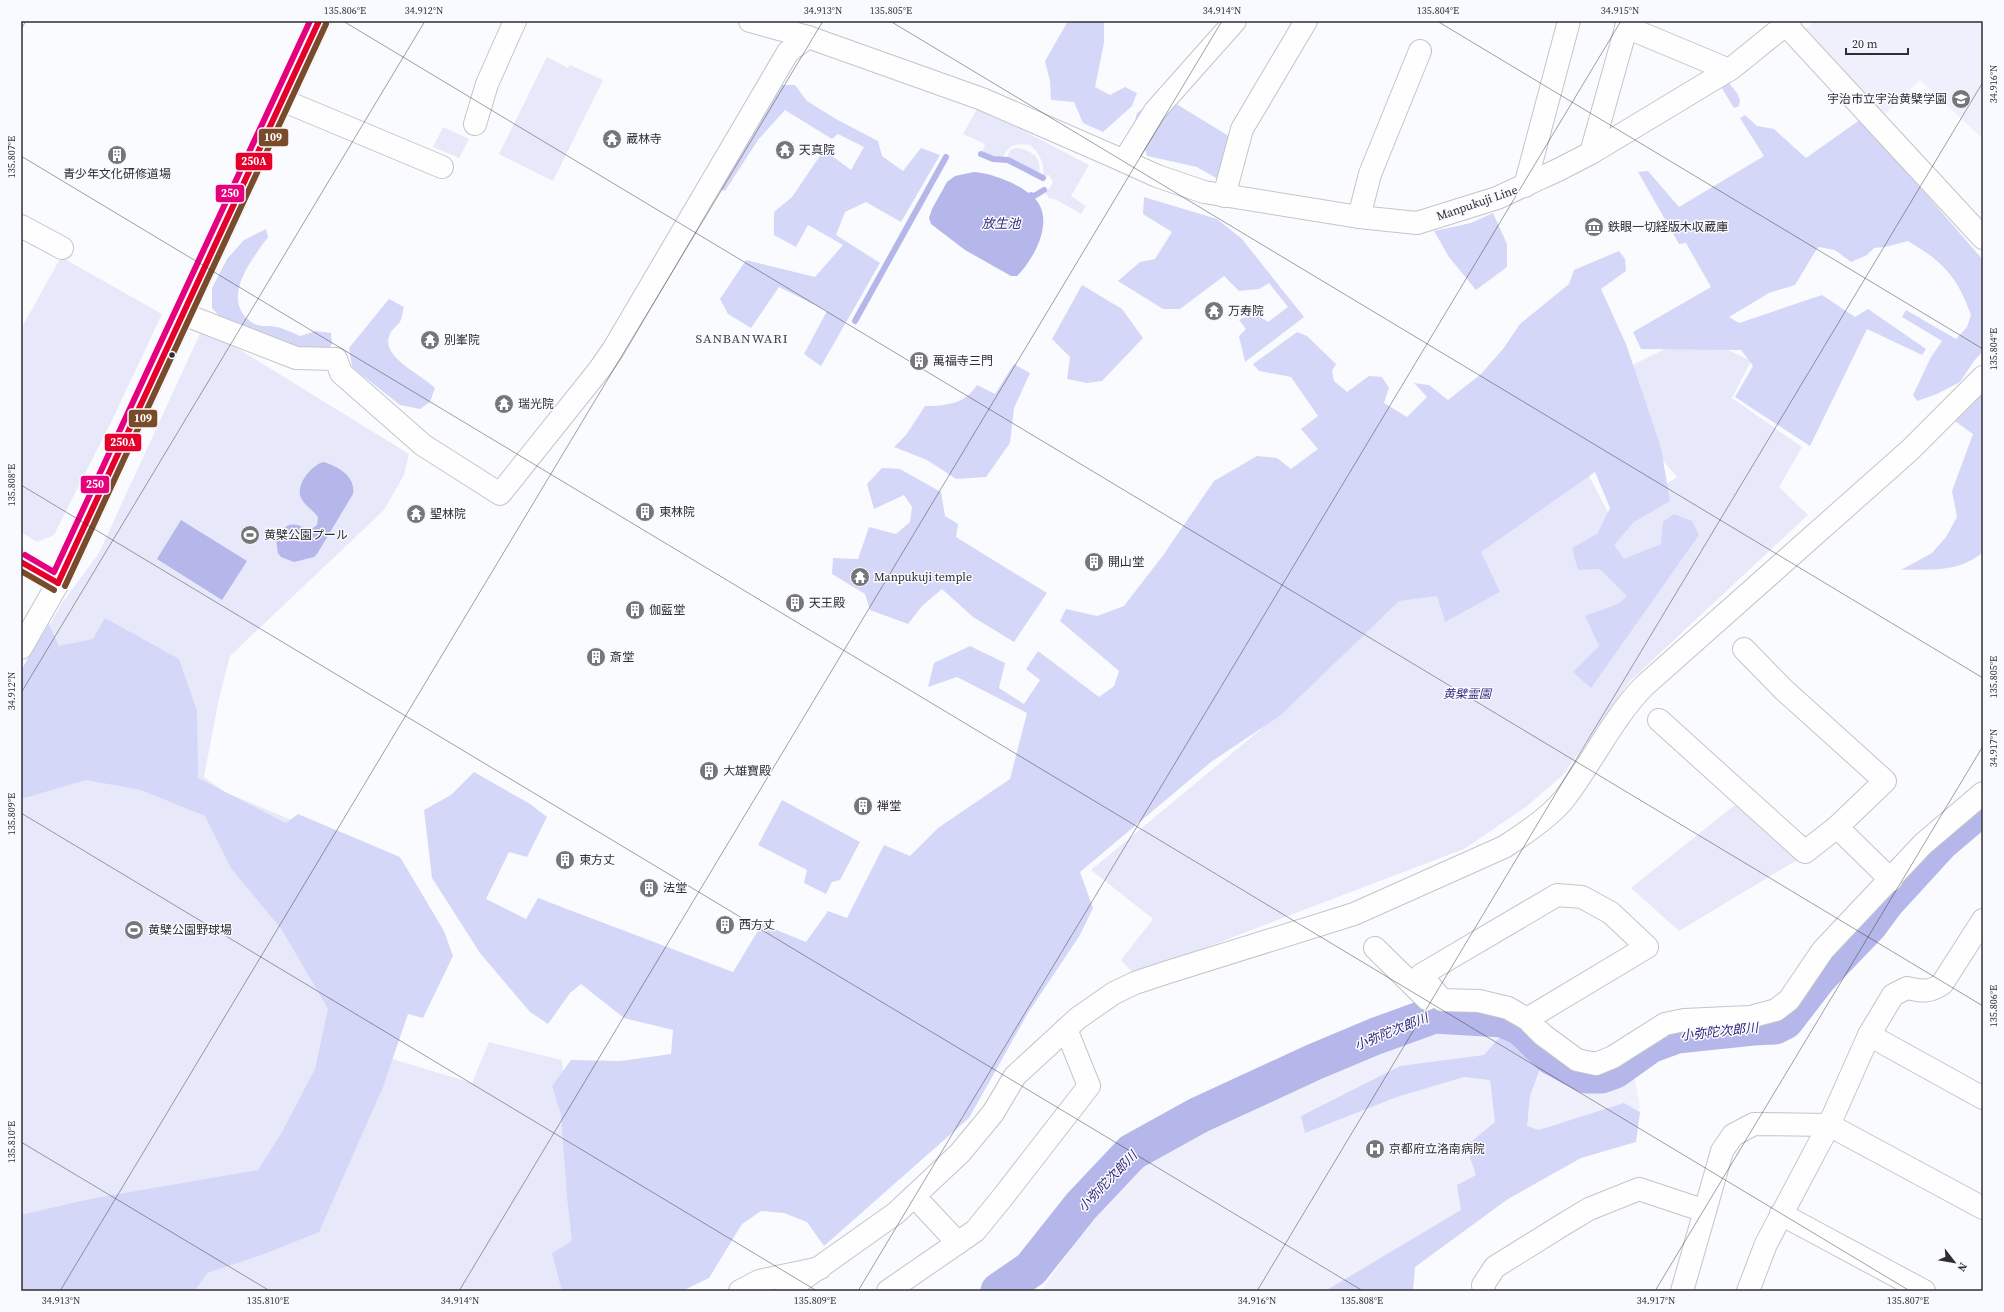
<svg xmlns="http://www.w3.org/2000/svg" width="2004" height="1312" viewBox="0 0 2004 1312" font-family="'Source Serif 4','Noto Sans JP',serif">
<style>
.built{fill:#eff0fb}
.green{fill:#e7e9fa}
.forest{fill:#d5d7f8}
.water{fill:#b5b6e9}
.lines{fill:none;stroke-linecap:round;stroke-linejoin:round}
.stream{stroke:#b5b6e9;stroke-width:6}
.river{stroke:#b5b6e9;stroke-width:37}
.minor-casing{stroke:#c4c5c8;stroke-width:24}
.tertiary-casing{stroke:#c4c5c8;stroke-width:24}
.secondary-casing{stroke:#c4c5c8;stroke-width:24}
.minor{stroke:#fefeff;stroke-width:22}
.tertiary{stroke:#fefeff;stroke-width:22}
.secondary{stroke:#fefeff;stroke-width:22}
.bus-1-casing{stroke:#f9faff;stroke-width:9}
.bus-2-casing{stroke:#f9faff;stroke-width:9}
.bus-3-casing{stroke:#f9faff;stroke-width:9}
.bus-1{stroke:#e4002b;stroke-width:6}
.bus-2{stroke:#7a4b2a;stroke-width:6}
.bus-3{stroke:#e5007d;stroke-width:6}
.ticks{fill:none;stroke:#2e2e33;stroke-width:1;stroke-opacity:0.45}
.bus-dot{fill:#2e2e33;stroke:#f9faff;stroke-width:1.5}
.labels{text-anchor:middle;stroke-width:3;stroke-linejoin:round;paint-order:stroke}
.poi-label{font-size:12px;fill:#2e2e33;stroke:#f9faff;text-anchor:start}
.street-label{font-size:12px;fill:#2e2e33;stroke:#f9faff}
.park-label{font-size:12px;font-style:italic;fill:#362c7f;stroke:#f9faff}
.water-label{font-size:13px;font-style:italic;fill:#32287a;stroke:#f9faff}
.neighbourhood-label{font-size:13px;letter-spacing:1px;fill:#3c3c46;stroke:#f9faff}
.line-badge{stroke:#f9faff;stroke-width:1.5}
.badge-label{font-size:11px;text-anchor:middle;font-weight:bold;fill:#fff}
.neatline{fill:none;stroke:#2e2e33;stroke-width:1.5}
.ticks-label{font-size:10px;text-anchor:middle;fill:#2e2e33}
</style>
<rect width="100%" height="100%" fill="#fafbfe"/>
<!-- built -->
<g class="built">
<polygon points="1814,21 1983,21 1983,139 1920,80 1882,117 1806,30"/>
<polygon points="1474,1023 1503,1028 1520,1039 1551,1067 1568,1086 1585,1088 1615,1080 1633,1069 1640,1108 1409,1261 1390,1291 1041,1291 1090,1221 1145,1162 1377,1048 1439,1025"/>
</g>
<!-- green -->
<g class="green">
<polygon points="547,57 568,68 570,65 603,80 553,181 499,154"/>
<path d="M978 107 1089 165 1071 196 1086 206 1081 214 1057 200 1049 198 1044 190 1050 188 1053 182 1049 175 1043 176C1045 163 1039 153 1030 145 1017 143 1009 144 1003 157L993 156 982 152 985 145 983 143 963 134Z"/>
<polygon points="443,127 469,139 459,158 433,147"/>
<path d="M1015 148C1029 148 1043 158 1039 173L1007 158 1010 150Z"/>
<polygon points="61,257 162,314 114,416 54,535 37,542 21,532 21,329"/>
<polygon points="203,327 409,454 404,475 384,510 230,656 219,698 204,777 225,792 393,863 327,1156 21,1291 21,675 62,603 99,553"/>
<polygon points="1665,349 1726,349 1751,361 1732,398 1802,447 1779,487 1808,515 1630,681 1563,775 1526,807 1464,849 1238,935 1136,976 1121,960 1153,919 1091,870 1260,730 1390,597 1589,476 1612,520 1677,477 1649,445 1622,370"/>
<polygon points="1740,801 1797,860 1679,931 1631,888"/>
<polygon points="489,1042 562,1060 582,1291 167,1291 386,1057 472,1083"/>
</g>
<!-- forest -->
<g class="forest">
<polygon points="1068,21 1104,21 1104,43 1095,87 1110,95 1125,87 1137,93 1132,106 1103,132 1083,123 1074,102 1051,100 1050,81 1045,61"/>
<polygon points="1729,83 1737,93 1740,100 1739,106 1734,108 1721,87"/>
<polygon points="777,85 795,85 807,101 836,119 878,141 882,156 903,171 921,148 940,155 901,222 866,202 845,212 836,235 880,263 821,366 804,354 827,311 779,287 751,328 728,314 720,299 746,260 815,277 843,245 808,225 796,247 774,235 774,212 792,197 824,150 851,170 864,147 838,134 832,139 785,110 758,140 725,191 717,189"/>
<polygon points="1157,98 1178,105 1232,138 1226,172 1216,178 1197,167 1147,156 1142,139 1132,131 1137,113"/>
<path d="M1745 115 1757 126 1774 129 1806 158 1861 119 1983 260V351L1974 361 1960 382 1937 394 1917 401 1913 395 1931 357 1942 341 1902 317 1906 310 1956 339 1967 327 1971 315C1957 276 1943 262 1908 241L1885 247 1874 248 1867 255 1851 262 1835 250 1818 247 1795 285 1769 293 1729 317 1739 323 1822 295 1855 317 1868 309 1926 349 1922 355 1867 329 1810 446 1735 397 1753 366 1741 350 1641 349 1633 332 1711 287 1686 243 1679 244 1638 172 1648 171 1679 207 1764 156 1740 118Z"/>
<path d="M1144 197 1217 219 1242 239 1304 317 1245 362 1239 336 1246 329 1239 320C1254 313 1255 313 1268 322L1288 307 1269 283 1259 289 1239 291 1224 276 1180 309H1163L1118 281 1140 262 1155 259 1172 232 1143 214Z"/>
<polygon points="1493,213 1507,244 1507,267 1476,290 1449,257 1434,231 1471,223"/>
<path d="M266 229 268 237C253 258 220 298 250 321 258 328 268 325 277 327 285 329 293 333 300 336L316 331 331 333 332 344 325 354H309L228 326 212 308V288L227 259 244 240Z"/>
<polygon points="1619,251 1625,259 1626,271 1601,289 1626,344 1661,448 1670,501 1634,522 1614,545 1624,559 1661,544 1663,522 1674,514 1692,521 1699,535 1591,688 1573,672 1599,646 1585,616 1618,604 1627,596 1600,569 1578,570 1572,548 1597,534 1610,508 1595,472 1481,552 1500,592 1445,622 1437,596 1399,601 1281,715 1211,762 1080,872 1093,908 1080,935 1028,1013 969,1118 824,1246 807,1222 784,1213 761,1211 742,1224 709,1278 682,1291 562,1291 552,1253 572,1241 567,1197 561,1114 552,1086 571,1060 620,1061 671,1054 673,1030 624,1018 581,984 570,993 548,1024 530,1012 480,953 432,878 424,810 451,795 474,772 530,804 547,817 527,857 509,852 486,899 526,919 538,898 733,972 762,924 806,942 828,911 847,918 884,845 910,856 938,828 1010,779 1027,713 957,677 928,687 934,663 970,646 1005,663 999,688 1024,704 1040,680 1026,669 1038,651 1099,697 1114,686 1119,671 1060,621 1066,609 1097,616 1124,606 1164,554 1214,481 1257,456 1277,458 1291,469 1318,449 1301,429 1318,416 1291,377 1259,371 1253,364 1297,332 1307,336 1336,364 1332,371 1334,381 1347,392 1369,376 1382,377 1389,388 1384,403 1407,417 1427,397 1414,383 1429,385 1448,400 1481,374 1503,349 1520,324 1569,284 1574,270"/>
<polygon points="1082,285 1122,309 1143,338 1102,381 1087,383 1067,379 1070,357 1052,339"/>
<path d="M389 299 404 307C403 311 402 317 400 322 397 326 392 329 390 334 379 357 423 375 435 388L430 402 420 409 400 405 352 367 349 348Z"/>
<path d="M1014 364 1030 373 1014 408 1010 443 986 477 956 479 927 460 894 447 906 435 925 406C946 406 965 404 977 385L995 394Z"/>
<path d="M1983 391V552C1959 573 1931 569 1901 570L1932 553 1946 537 1957 517 1952 491 1973 434 1955 421Z"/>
<polygon points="882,468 900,469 941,492 945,516 958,524 956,537 1047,593 1014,642 973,617 942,589 922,606 908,624 870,610 865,594 832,574 833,558 858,559 869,527 896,534 910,522 912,507 904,495 874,509 867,484"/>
<polygon points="105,618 179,659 197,711 198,778 286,823 298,814 400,857 444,931 453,956 423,1018 408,1014 383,1087 319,1232 264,1254 207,1273 195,1291 21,1291 21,1215 90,1199 258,1170 282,1132 315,1069 328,1009 282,930 231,868 205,816 141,790 86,780 21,799 21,670 49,624 59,646 93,639"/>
<polygon points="782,800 860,842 840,880 832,882 826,894 804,883 807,870 758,845"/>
<polygon points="1504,1032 1529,1049 1542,1063 1530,1096 1527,1126 1539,1130 1624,1103 1640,1112 1636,1142 1581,1158 1508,1199 1415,1267 1413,1291 1325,1291 1461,1210 1457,1185 1476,1175 1466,1146 1495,1122 1490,1080 1464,1077 1397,1097 1305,1133 1301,1116 1400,1066 1484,1055"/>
</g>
<!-- water -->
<g class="water">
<path d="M974 172C987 173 998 177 1010 182 1020 187 1033 194 1039 204 1052 226 1033 260 1017 276H1011L965 250 931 224 929 218 932 209 947 182 955 176Z"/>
<path d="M324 462C339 467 356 477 353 494L317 554 314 557 294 562 281 557 278 553 276 540C280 531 286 522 298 525 303 527 305 529 310 530L317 525 318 517C313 510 305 506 301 498 295 485 312 464 324 462Z"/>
<polygon points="181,520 247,561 222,600 157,559"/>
</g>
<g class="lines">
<!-- stream -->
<g class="stream">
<polyline points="981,154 993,159 1008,160 1043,178"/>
<polyline points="1031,195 1034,196 1044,190"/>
<polyline points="855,321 946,157"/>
</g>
<!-- river -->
<polyline class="river" points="999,1291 1031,1269 1081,1206 1132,1152 1199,1115 1314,1062 1376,1036 1434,1015 1503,1019 1521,1027 1551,1056 1586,1075 1601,1075 1615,1070 1650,1045 1677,1035 1753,1027 1775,1026 1785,1021 1819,977 1869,925 1886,902 1940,843 1974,814"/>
<!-- minor casing -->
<g class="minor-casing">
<g id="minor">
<polyline points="750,21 808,37 982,99 1124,161 1155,111 1235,21"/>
<polyline points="1626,27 1729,70"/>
<polyline points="282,100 442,167"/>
<polyline points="475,124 487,84 515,21"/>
<polyline points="1591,153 1628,21"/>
<polyline points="1525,186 1569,21"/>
<polyline points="1224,196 1242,129 1306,21"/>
<polyline points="1359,217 1370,174 1420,51"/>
<polyline points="21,226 62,248"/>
<polyline points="183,314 296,358 336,359 341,373 423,445 500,494 599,370 613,350 788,52 808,37"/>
<polyline points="1659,720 1805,852 1837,827 1885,781 1784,690 1744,649"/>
<polyline points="1837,827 1891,880"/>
<polyline points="1375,948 1427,999"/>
<polyline points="1527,1019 1647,947 1611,913 1582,897 1557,895 1421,975 1442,1000 1479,1001 1508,1008 1527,1019 1543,1035 1577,1060 1596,1064 1613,1057 1665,1024 1684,1020 1750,1017 1776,1010 1789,1000 1823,950 1923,844 1983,793"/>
<polyline points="1869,1035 1983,1098"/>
<polyline points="914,1196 958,1243"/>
<polyline points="1705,1211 1722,1151 1733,1135 1754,1124 1829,1125 1983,1208"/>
<polyline points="1781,1214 1924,1291"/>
<polyline points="740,1291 759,1281 820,1268"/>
<polyline points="888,1291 975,1231 1002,1198 1089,1086 1066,1029"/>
<polyline points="1484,1291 1483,1285 1495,1267 1564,1224 1589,1209 1639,1189 1705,1211 1682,1291"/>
<path d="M1748 1291 1766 1244 1829 1125 1869 1035 1893 995 1907 988C1921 991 1929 993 1942 984L1983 920"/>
</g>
</g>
<!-- tertiary casing -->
<g class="tertiary-casing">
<g id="tertiary">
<polyline points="1786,25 1983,238"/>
<polyline points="21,562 58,583"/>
<polyline points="21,648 58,583 319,21"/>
<path d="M786 1291 896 1213 960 1153 993 1113 1015 1076 1078 1018 1114 993 1135 983 1165 973 1354 914 1504 847C1523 835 1551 816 1565 798 1593 761 1612 719 1644 686L1910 450 1983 377"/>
</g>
</g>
<!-- secondary casing -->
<g class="secondary-casing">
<polyline id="secondary" points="1124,161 1157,176 1204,192 1359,217 1417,223 1497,198 1558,170 1591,153 1732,68 1790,21"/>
</g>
<!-- minor -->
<use href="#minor" class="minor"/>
<!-- tertiary -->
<use href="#tertiary" class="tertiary"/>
<!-- secondary -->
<use href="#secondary" class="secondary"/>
<!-- bus-1 casing -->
<g class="bus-1-casing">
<g id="bus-1">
<polyline points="21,562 58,583"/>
<polyline points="58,583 319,21"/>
</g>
</g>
<!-- bus-2 casing -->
<g class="bus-2-casing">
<g id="bus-2">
<polyline points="21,571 54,590"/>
<polyline points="65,586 326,24"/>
</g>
</g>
<!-- bus-3 casing -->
<g class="bus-3-casing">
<polyline id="bus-3" points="25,555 54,572 310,21"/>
</g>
<!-- bus-1 -->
<use href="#bus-1" class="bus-1"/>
<!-- bus-2 -->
<use href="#bus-2" class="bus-2"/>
<!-- bus-3 -->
<use href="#bus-3" class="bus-3"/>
</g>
<!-- ticks -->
<path class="ticks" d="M343 21 1983 1006M890 21 1983 678M1437 21 1983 349M21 29 26 21M21 156 1910 1291M21 485 1363 1291M21 693 425 21M21 813 817 1291M21 1142 270 1291M60 1291 823 21M459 1291 1222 21M858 1291 1621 21M1257 1291 1983 82M1655 1291 1983 746"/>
<!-- icons -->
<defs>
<g id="school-disc" transform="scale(1)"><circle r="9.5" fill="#75767a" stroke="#f9faff"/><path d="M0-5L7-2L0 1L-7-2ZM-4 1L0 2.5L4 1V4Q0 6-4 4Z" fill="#fff"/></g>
<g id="temple-disc" transform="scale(1)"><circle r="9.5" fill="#75767a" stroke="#f9faff"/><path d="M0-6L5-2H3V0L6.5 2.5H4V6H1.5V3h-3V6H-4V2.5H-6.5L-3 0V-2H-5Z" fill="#fff"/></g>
<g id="building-disc" transform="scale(1)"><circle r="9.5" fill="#75767a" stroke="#f9faff"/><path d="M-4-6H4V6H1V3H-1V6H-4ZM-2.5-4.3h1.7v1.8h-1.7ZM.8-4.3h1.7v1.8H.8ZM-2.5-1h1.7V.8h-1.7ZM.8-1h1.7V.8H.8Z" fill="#fff"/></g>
<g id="museum-disc" transform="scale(1)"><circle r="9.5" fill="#75767a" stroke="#f9faff"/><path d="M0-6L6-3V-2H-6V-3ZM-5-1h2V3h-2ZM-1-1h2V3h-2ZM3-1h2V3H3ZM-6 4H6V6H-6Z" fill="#fff"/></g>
<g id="stadium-disc" transform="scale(1)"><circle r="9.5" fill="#75767a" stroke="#f9faff"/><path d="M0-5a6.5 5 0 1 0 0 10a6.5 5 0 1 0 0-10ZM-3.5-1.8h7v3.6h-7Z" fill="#fff"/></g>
<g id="hospital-disc" transform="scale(1)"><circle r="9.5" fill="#75767a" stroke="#f9faff"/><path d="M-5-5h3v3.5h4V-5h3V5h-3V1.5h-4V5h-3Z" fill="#fff"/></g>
</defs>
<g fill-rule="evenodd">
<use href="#school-disc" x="1961" y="99"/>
<use href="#temple-disc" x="612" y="139"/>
<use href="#temple-disc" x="785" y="150"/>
<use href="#building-disc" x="117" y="155"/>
<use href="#museum-disc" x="1594" y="227"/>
<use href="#temple-disc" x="1214" y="311"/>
<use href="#temple-disc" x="430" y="340"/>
<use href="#building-disc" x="919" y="361"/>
<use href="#temple-disc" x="504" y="404"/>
<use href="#building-disc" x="645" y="512"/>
<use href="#temple-disc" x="416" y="514"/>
<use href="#stadium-disc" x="250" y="535"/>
<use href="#building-disc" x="1094" y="562"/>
<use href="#temple-disc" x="860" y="577"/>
<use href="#building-disc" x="795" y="603"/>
<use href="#building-disc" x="635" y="610"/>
<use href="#building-disc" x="596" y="657"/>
<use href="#building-disc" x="709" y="771"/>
<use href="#building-disc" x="863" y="806"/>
<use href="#building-disc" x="565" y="860"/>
<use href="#building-disc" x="649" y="888"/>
<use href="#building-disc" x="725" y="925"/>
<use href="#stadium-disc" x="134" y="930"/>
<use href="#hospital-disc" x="1375" y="1149"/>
</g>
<!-- markers -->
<circle class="bus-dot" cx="172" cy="355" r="3.5"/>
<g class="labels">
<!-- poi labels -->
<g class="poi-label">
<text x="1947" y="103" text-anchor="end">宇治市立宇治黄檗学園</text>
<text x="626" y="143">蔵林寺</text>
<text x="799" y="154">天真院</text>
<text x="117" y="178" text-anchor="middle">青少年文化研修道場</text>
<text x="1608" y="231">鉄眼一切経版木収蔵庫</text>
<text x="1228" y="315">万寿院</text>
<text x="444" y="344">別峯院</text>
<text x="933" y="365">萬福寺三門</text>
<text x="518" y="408">瑞光院</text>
<text x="659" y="516">東林院</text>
<text x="430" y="518">聖林院</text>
<text x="264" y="539">黄檗公園プール</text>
<text x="1108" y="566">開山堂</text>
<text x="874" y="581">Manpukuji temple</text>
<text x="809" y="607">天王殿</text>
<text x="649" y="614">伽藍堂</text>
<text x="610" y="661">斎堂</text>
<text x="723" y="775">大雄寶殿</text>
<text x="877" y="810">禅堂</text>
<text x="579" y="864">東方丈</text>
<text x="663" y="892">法堂</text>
<text x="739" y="929">西方丈</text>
<text x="148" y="934">黄檗公園野球場</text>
<text x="1389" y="1153">京都府立洛南病院</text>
</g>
<!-- street labels -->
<g class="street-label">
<text transform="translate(1477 203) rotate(-19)" y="4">Manpukuji Line</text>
</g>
<!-- park labels -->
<g class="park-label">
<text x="1467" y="698">黄檗霊園</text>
</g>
<!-- water labels -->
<g class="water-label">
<text x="1001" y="228">放生池</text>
<text transform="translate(1391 1031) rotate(-22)" y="5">小弥陀次郎川</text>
<text transform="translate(1719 1031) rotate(-6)" y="5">小弥陀次郎川</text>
<text transform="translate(1107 1181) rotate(-46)" y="5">小弥陀次郎川</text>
</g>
<!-- neighbourhood labels -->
<g class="neighbourhood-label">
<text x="742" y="343">SANBANWARI</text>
</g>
</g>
<g class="line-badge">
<rect x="258" y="128" width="31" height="19" rx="4" fill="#7a4b2a"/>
<rect x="235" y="152" width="38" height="19" rx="4" fill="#e4002b"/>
<rect x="215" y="184" width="30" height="19" rx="4" fill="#e5007d"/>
<rect x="128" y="409" width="30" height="19" rx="4" fill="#7a4b2a"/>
<rect x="104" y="433" width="38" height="19" rx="4" fill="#e4002b"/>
<rect x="80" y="475" width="30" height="19" rx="4" fill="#e5007d"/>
</g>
<g class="badge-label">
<text x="273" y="141">109</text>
<text x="254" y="165">250A</text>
<text x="230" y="197">250</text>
<text x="143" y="422">109</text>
<text x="123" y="446">250A</text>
<text x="95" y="488">250</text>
</g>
<!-- border -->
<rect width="2004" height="1312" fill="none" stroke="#f9faff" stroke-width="44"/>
<!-- north arrow -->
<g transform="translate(1954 1262) rotate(121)" stroke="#f9faff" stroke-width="3" paint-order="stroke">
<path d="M0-3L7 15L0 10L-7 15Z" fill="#2e2e33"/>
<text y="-6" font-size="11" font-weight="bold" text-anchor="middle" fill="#2e2e33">N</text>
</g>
<!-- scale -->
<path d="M1846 48v6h62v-6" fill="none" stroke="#2e2e33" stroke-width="2"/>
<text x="1852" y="48" font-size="12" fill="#2e2e33" stroke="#f9faff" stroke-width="3" paint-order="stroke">20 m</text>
<rect x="22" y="22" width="1960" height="1268" class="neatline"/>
<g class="ticks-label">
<text x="345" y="14">135.806°E</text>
<text x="424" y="14">34.912°N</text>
<text x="823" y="14">34.913°N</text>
<text x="891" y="14">135.805°E</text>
<text x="1222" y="14">34.914°N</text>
<text x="1438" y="14">135.804°E</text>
<text x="1620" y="14">34.915°N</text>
<text transform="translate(1993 84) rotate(-90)" y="4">34.916°N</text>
<text transform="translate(11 157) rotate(-90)" y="4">135.807°E</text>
<text transform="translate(1993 349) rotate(-90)" y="4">135.804°E</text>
<text transform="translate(11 485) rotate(-90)" y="4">135.808°E</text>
<text transform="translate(1993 677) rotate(-90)" y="4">135.805°E</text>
<text transform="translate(11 691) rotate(-90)" y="4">34.912°N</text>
<text transform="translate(1993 748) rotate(-90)" y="4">34.917°N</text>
<text transform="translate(11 814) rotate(-90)" y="4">135.809°E</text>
<text transform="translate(1993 1006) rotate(-90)" y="4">135.806°E</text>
<text transform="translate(11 1142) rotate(-90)" y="4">135.810°E</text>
<text x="61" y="1304">34.913°N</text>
<text x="268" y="1304">135.810°E</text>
<text x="460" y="1304">34.914°N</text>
<text x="815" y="1304">135.809°E</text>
<text x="1257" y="1304">34.916°N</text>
<text x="1362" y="1304">135.808°E</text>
<text x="1656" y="1304">34.917°N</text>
<text x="1908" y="1304">135.807°E</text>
</g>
</svg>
